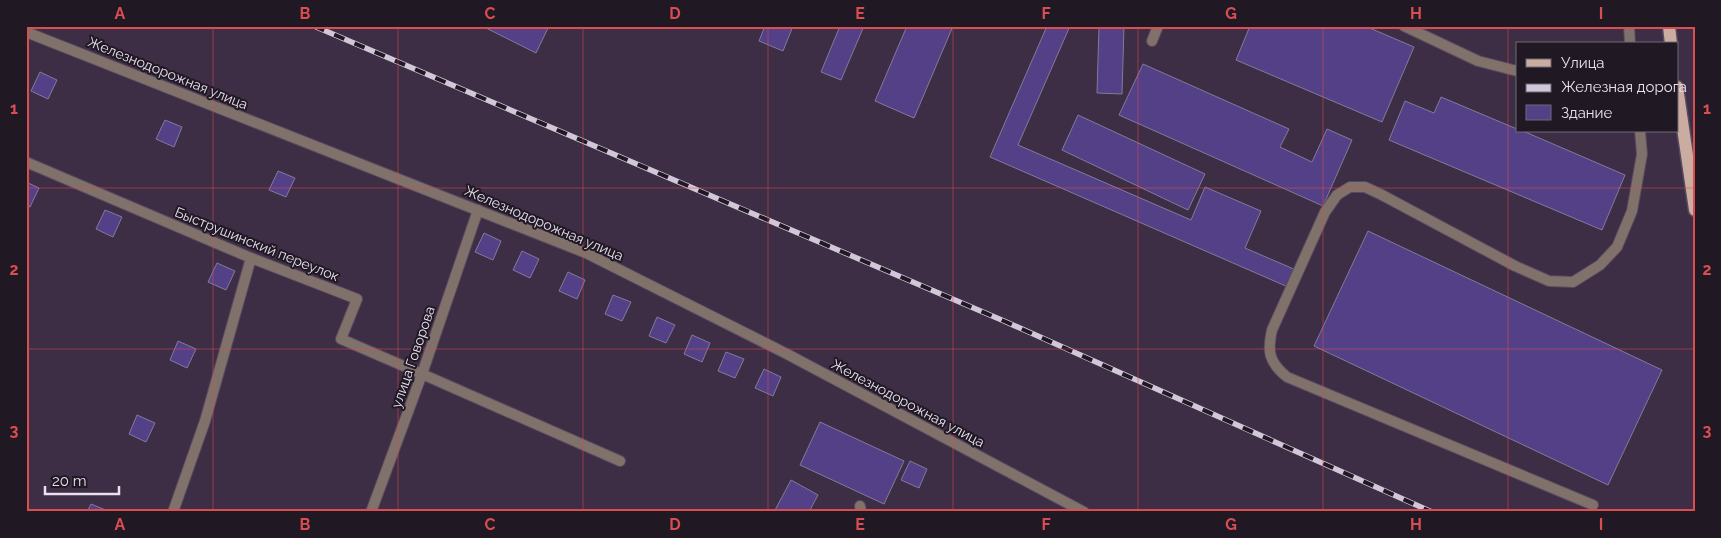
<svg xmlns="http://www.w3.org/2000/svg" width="1721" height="538" viewBox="0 0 1721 538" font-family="Raleway,sans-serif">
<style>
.building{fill:#544087;stroke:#817b9a}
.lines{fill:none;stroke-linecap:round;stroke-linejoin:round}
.lane-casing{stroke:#594a60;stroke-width:12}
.street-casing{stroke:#594a60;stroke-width:12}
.primary-casing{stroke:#594a60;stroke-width:15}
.lane{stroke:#80716b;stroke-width:10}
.street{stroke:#80716b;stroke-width:10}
.primary{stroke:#cbaca0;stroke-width:12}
.rail-casing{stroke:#d2c7d8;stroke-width:5.5}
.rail{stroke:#201924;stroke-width:4;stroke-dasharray:11;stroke-linecap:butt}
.grid{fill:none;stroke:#da4d50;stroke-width:1;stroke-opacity:0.55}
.labels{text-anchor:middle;stroke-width:4;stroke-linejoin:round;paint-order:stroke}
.street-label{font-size:14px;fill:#eae0f0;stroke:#201924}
.neatline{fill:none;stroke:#da4d50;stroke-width:2}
.grid-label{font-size:16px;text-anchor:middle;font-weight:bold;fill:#da4d50}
</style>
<rect width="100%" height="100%" fill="#3d2d45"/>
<!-- building -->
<g class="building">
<polygon points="482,26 549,26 536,53"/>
<polygon points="765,26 793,26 783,51 759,41"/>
<polygon points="840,26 864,26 841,80 821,72"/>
<polygon points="907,26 953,26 914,118 875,101"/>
<polygon points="1047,26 1070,26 1018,145 1191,220 1205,187 1261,211 1245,248 1296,270 1288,287 990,157"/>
<polygon points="1099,26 1124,26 1122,94 1097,93"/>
<polygon points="1250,26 1365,26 1414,47 1382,122 1236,60"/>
<polygon points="1143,64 1289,129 1280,147 1312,162 1327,129 1352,140 1323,206 1119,115"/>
<polygon points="40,72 57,80 48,99 31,91"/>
<polygon points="1441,97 1517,129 1517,131 1523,131 1625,175 1602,230 1389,140 1405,101 1434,113"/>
<polygon points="1078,115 1205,174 1188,210 1062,150"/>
<polygon points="165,120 182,127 174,147 156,139"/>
<polygon points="278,171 295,178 286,197 269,190"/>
<polygon points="26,182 39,188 30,207 26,205"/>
<polygon points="105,210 122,217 113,237 96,229"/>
<polygon points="1368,231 1662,370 1608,485 1314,346"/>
<polygon points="484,233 501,241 493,260 475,252"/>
<polygon points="522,251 539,259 530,278 513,270"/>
<polygon points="217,263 235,271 226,290 208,282"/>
<polygon points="568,272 585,280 577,299 559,291"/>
<polygon points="613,295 631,302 622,321 605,314"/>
<polygon points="657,317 675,325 666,343 649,336"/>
<polygon points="692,335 710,343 702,362 684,354"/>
<polygon points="178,341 196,349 187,368 170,360"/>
<polygon points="726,352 744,359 735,378 718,371"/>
<polygon points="764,369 781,377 773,396 755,388"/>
<polygon points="137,415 155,423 146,442 129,434"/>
<polygon points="820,422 904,461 884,504 800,465"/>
<polygon points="910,461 927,469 919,488 901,480"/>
<polygon points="791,480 818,495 809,512 774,512"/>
<polygon points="91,504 108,511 108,512 87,512"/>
</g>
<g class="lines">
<!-- lane casing -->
<g class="lane-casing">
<g id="lane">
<polyline points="1404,26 1478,61 1517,71"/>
<polyline points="1629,26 1630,44"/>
<polyline points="1152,41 1158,26"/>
<polyline points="422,374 620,461"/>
<path d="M1593 505 1287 377C1269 362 1267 352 1272 330L1325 212 1337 195 1350 187H1365L1382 195 1515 266 1549 281 1573 282 1600 265 1617 247 1632 211 1642 154 1640 131"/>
<polyline points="860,506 861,512"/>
</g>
</g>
<!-- street casing -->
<g class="street-casing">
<g id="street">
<polyline points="26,32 586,253 787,354 1084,512"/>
<polyline points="26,162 251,258 357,299 341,339 422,374"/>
<polyline points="173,512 205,421 251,258"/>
<polyline points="371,512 422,374 478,210"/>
</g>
</g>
<!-- primary casing -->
<g class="primary-casing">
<g id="primary">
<polyline points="1669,26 1671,44"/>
<polyline points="1677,87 1695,210"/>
</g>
</g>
<!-- lane -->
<use href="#lane" class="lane"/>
<!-- street -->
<use href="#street" class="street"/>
<!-- primary -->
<use href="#primary" class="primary"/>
<!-- rail casing -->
<g class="rail-casing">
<polyline id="rail" points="314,26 1004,321 1432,512"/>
</g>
<!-- rail -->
<use href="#rail" class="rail"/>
</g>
<!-- grid -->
<path class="grid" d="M213 26V512M398 26V512M583 26V512M768 26V512M953 26V512M1138 26V512M1323 26V512M1508 26V512M26 188H1695M26 349H1695"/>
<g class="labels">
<!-- street labels -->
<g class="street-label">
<text transform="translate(168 73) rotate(22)" y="5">Железнодорожная улица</text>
<text transform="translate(544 223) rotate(23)" y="5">Железнодорожная улица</text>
<text transform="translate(257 244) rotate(22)" y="5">Быструшинский переулок</text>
<text transform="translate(413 357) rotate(-71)" y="5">улица Говорова</text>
<text transform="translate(908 403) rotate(28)" y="5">Железнодорожная улица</text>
</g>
</g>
<!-- border -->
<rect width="1721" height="538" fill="none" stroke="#201924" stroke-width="55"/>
<!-- legend -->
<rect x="1516" y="42" width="162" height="90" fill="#201924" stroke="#716976"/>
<rect x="1526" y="59" width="25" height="8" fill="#cbaca0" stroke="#716976"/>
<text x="1561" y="68" font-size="15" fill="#eae0f0">Улица</text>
<rect x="1526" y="84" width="25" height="8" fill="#d2c7d8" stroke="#716976"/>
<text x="1561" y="92" font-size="15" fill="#eae0f0">Железная дорога</text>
<rect x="1526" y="105" width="25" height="15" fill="#544087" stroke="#716976"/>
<text x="1561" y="118" font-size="15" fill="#eae0f0">Здание</text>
<!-- scale -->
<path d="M45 486v8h74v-8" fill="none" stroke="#eae0f0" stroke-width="2.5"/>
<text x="52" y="486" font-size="15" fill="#eae0f0" stroke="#201924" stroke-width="4" paint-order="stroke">20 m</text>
<rect x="28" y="28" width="1666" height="482" class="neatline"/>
<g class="grid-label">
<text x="120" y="19">A</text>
<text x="305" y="19">B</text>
<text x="490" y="19">C</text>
<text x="675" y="19">D</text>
<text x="860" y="19">E</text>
<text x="1046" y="19">F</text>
<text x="1231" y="19">G</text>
<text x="1416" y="19">H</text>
<text x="1601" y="19">I</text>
<text x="14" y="114">1</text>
<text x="1707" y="114">1</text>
<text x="14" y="275">2</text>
<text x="1707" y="275">2</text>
<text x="14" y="436">3</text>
<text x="1707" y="436">3</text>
<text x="120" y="530">A</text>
<text x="305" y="530">B</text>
<text x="490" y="530">C</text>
<text x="675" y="530">D</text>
<text x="860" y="530">E</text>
<text x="1046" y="530">F</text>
<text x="1231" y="530">G</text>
<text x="1416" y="530">H</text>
<text x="1601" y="530">I</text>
</g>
</svg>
